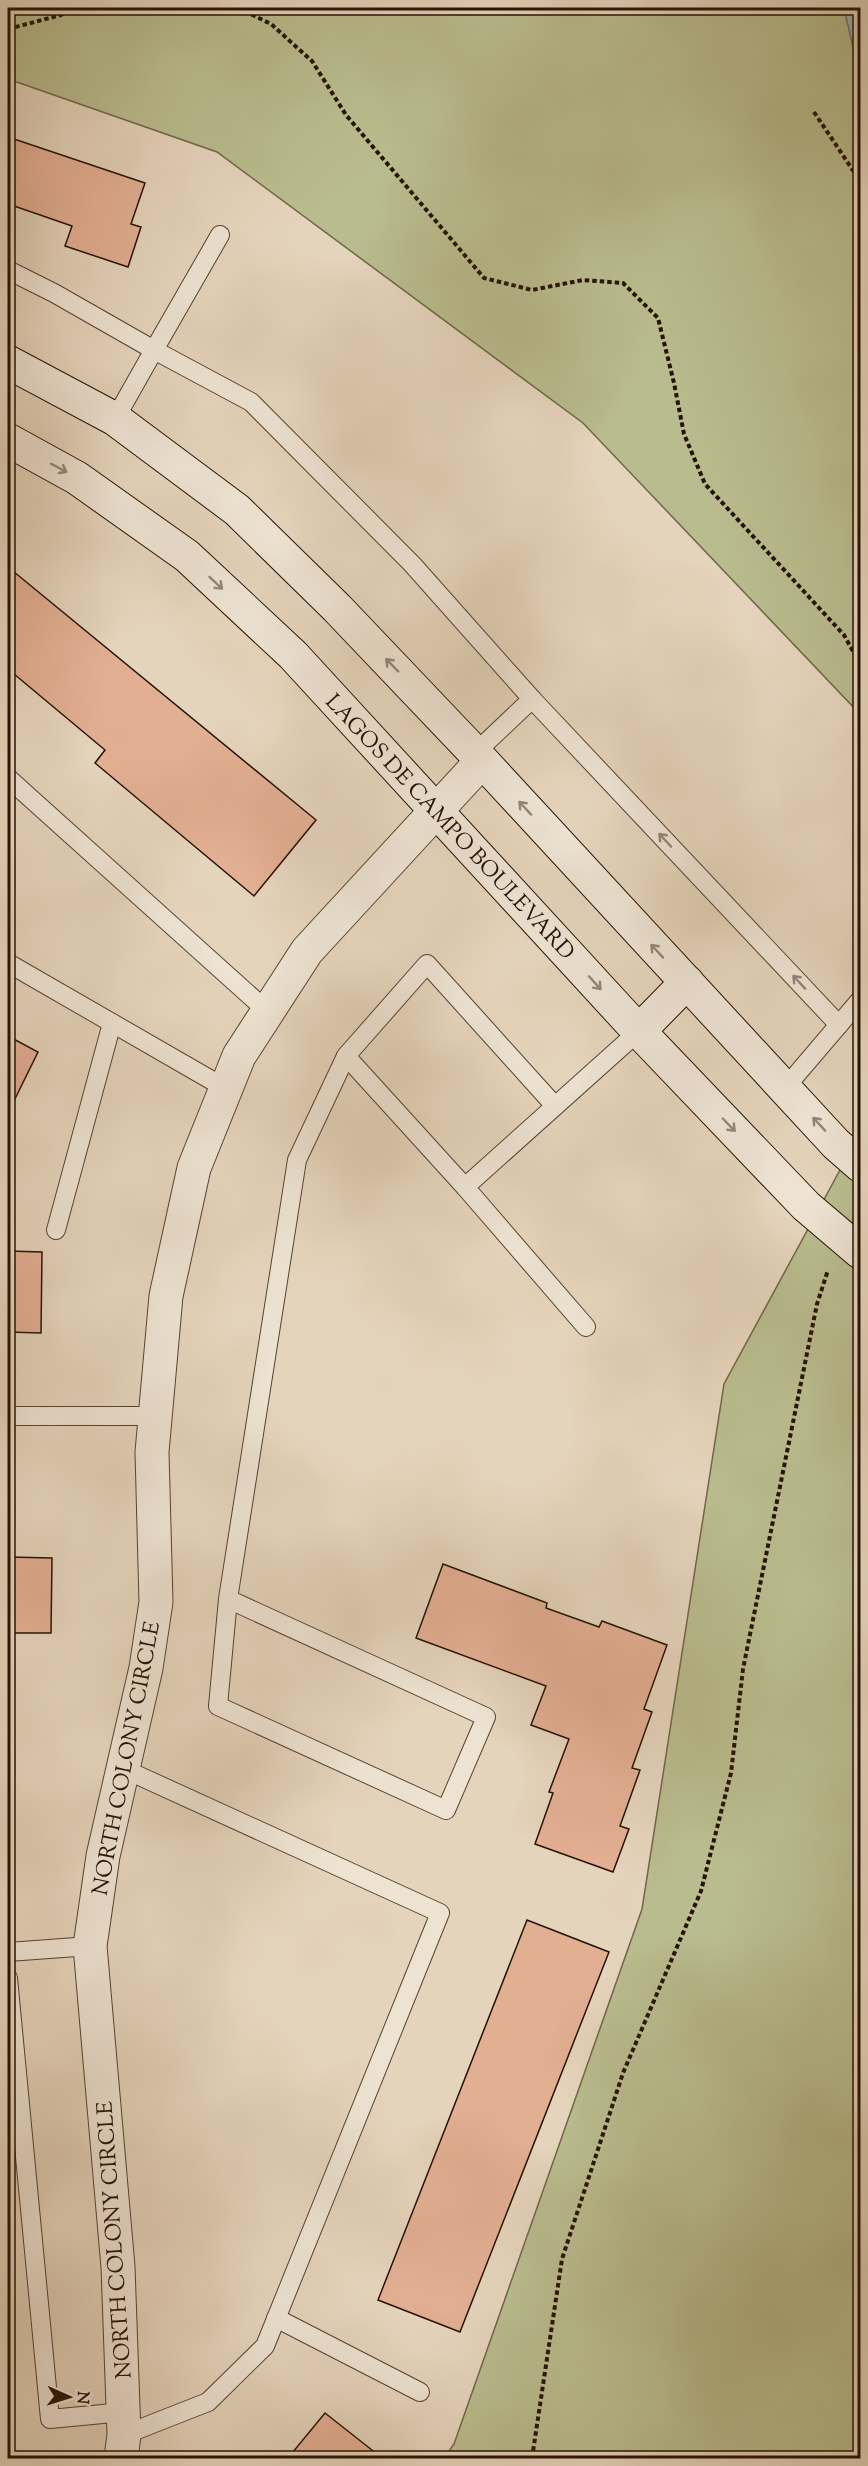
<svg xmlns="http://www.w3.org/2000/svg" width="868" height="2466" viewBox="0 0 868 2466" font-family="'Sorts Mill Goudy',serif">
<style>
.green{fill:#b9bc8e;stroke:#6f6748;stroke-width:1.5}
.water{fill:#9cb5bd;stroke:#6c7472;stroke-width:1.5}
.building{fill:#e3af93;stroke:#251202;stroke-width:1.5}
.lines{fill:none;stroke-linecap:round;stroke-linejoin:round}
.lane-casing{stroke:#554230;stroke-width:20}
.street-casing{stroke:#554230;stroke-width:35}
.secondary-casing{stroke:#251202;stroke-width:35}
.path{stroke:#251202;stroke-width:4;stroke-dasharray:4.5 3;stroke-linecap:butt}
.lane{stroke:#eee3d3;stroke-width:18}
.street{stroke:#eee3d3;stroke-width:33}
.secondary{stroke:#eee3d3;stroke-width:33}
.oneway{stroke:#948575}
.labels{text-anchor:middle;stroke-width:4.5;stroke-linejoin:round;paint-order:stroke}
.street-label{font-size:22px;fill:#251202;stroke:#eee3d3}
</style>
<rect width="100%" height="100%" fill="#e5d4bc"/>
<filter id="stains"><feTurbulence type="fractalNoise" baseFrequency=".00333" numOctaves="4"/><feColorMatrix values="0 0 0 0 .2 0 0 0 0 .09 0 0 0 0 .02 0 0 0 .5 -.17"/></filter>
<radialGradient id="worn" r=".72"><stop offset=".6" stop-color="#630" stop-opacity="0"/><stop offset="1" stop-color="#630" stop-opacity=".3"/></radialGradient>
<!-- green -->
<g class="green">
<polygon points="8,8 860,8 860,714 583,423 217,152 8,79"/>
<polygon points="860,1133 860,2458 444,2458 454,2444 642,1909 724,1384"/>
</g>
<!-- water -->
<polygon class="water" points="844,8 860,8 860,78"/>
<!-- building -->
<g class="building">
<polygon points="8,137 145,183 131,224 141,227 128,267 65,246 72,226 14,206 10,216 8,215"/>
<polygon points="8,567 316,820 254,896 95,763 105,750 8,669"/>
<polygon points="8,1036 38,1052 8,1113"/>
<polygon points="8,1251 42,1252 41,1333 8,1332"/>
<polygon points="8,1557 52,1558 51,1633 8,1633"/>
<polygon points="443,1564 547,1603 546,1608 599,1627 602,1621 667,1645 644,1709 652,1712 632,1768 640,1770 620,1826 629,1829 613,1872 535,1844 553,1793 549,1792 569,1739 531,1725 546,1686 416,1638"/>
<polygon points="527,1920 609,1952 460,2332 378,2300"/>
<polygon points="325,2413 382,2458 288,2458"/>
</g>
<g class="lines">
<!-- lane casing -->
<g class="lane-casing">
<g id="lane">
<polyline points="8,270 54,293 154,350 220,235"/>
<polyline points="115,419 154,350 251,402 412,564 532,699 839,1025"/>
<polyline points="475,753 532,699"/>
<polyline points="8,778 267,1011"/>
<polyline points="8,963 225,1088"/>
<polyline points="785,1088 860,1000"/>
<polyline points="465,1187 346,1056 427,964 555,1106"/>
<polyline points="56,1230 112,1023"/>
<polyline points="586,1327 465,1187 639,1031"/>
<polyline points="8,1416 154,1416"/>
<polyline points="228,1599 218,1706 446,1810 486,1717 228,1599 297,1160 346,1056"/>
<polyline points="124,1769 440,1913 265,2346 208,2402 124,2435"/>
<polyline points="8,1952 90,1946"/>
<polyline points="8,1978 50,2419 124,2412"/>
<polyline points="276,2318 420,2392"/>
</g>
</g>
<!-- street casing -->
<g class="street-casing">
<polyline id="street" points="121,2458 124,2435 118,2267 90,1946 103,1856 146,1668 156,1602 152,1452 166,1296 194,1168 239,1056 307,951 482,761"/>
</g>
<!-- secondary casing -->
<g class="secondary-casing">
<g id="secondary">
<polyline points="8,362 115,419 237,510 337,608 475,753 836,1144 860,1165"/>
<polyline points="8,440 77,478 187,556 293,655 633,1025 806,1206 860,1252"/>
<polyline points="639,1031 687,982"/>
</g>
</g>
<!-- path -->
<g class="path">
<polyline points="238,8 271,24 312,61 346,115 484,278 532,290 583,280 623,283 658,318 674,383 684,434 705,484 844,635 860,664"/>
<polyline points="8,29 61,15 75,8"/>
<polyline points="814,112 860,181"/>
<polyline points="532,2458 562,2259 623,2073 701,1891 731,1773 743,1669 817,1304 828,1270"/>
</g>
<!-- lane -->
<use href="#lane" class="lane"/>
<!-- street -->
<use href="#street" class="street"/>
<!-- secondary -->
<use href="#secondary" class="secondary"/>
</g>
<!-- one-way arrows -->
<defs><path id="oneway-shaft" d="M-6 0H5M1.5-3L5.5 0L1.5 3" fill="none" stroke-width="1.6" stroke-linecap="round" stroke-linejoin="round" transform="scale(1.5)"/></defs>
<g class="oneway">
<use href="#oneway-shaft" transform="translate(59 468) rotate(28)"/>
<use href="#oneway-shaft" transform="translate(216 583) rotate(43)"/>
<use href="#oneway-shaft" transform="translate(392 665) rotate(-134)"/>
<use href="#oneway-shaft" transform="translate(525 808) rotate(-133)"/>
<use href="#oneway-shaft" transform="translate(665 840) rotate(-133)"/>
<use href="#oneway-shaft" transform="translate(657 951) rotate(-133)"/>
<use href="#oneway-shaft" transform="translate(799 982) rotate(-133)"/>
<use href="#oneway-shaft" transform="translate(595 983) rotate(48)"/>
<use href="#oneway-shaft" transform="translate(819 1124) rotate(-133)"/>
<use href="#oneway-shaft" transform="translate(729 1125) rotate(46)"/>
</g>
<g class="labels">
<!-- street labels -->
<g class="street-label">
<text transform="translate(451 826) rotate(47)" y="8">LAGOS DE CAMPO BOULEVARD</text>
<text transform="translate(125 1758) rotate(-79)" y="8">NORTH COLONY CIRCLE</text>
<text transform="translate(113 2240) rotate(-94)" y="8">NORTH COLONY CIRCLE</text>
</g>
</g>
<!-- margin -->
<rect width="868" height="2466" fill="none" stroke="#e5d4bc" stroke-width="30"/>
<rect x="9" y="9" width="850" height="2448" fill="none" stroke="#251202" stroke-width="3"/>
<rect x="15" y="15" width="838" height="2436" fill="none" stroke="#251202" stroke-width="1.5"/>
<!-- north arrow -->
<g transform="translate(69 2397) rotate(93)" stroke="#eee3d3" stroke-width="4.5" paint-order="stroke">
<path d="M0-4.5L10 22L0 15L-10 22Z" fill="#251202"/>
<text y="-9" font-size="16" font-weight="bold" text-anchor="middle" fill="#251202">N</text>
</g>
<rect width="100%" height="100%" filter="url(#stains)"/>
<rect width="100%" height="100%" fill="url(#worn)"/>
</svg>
